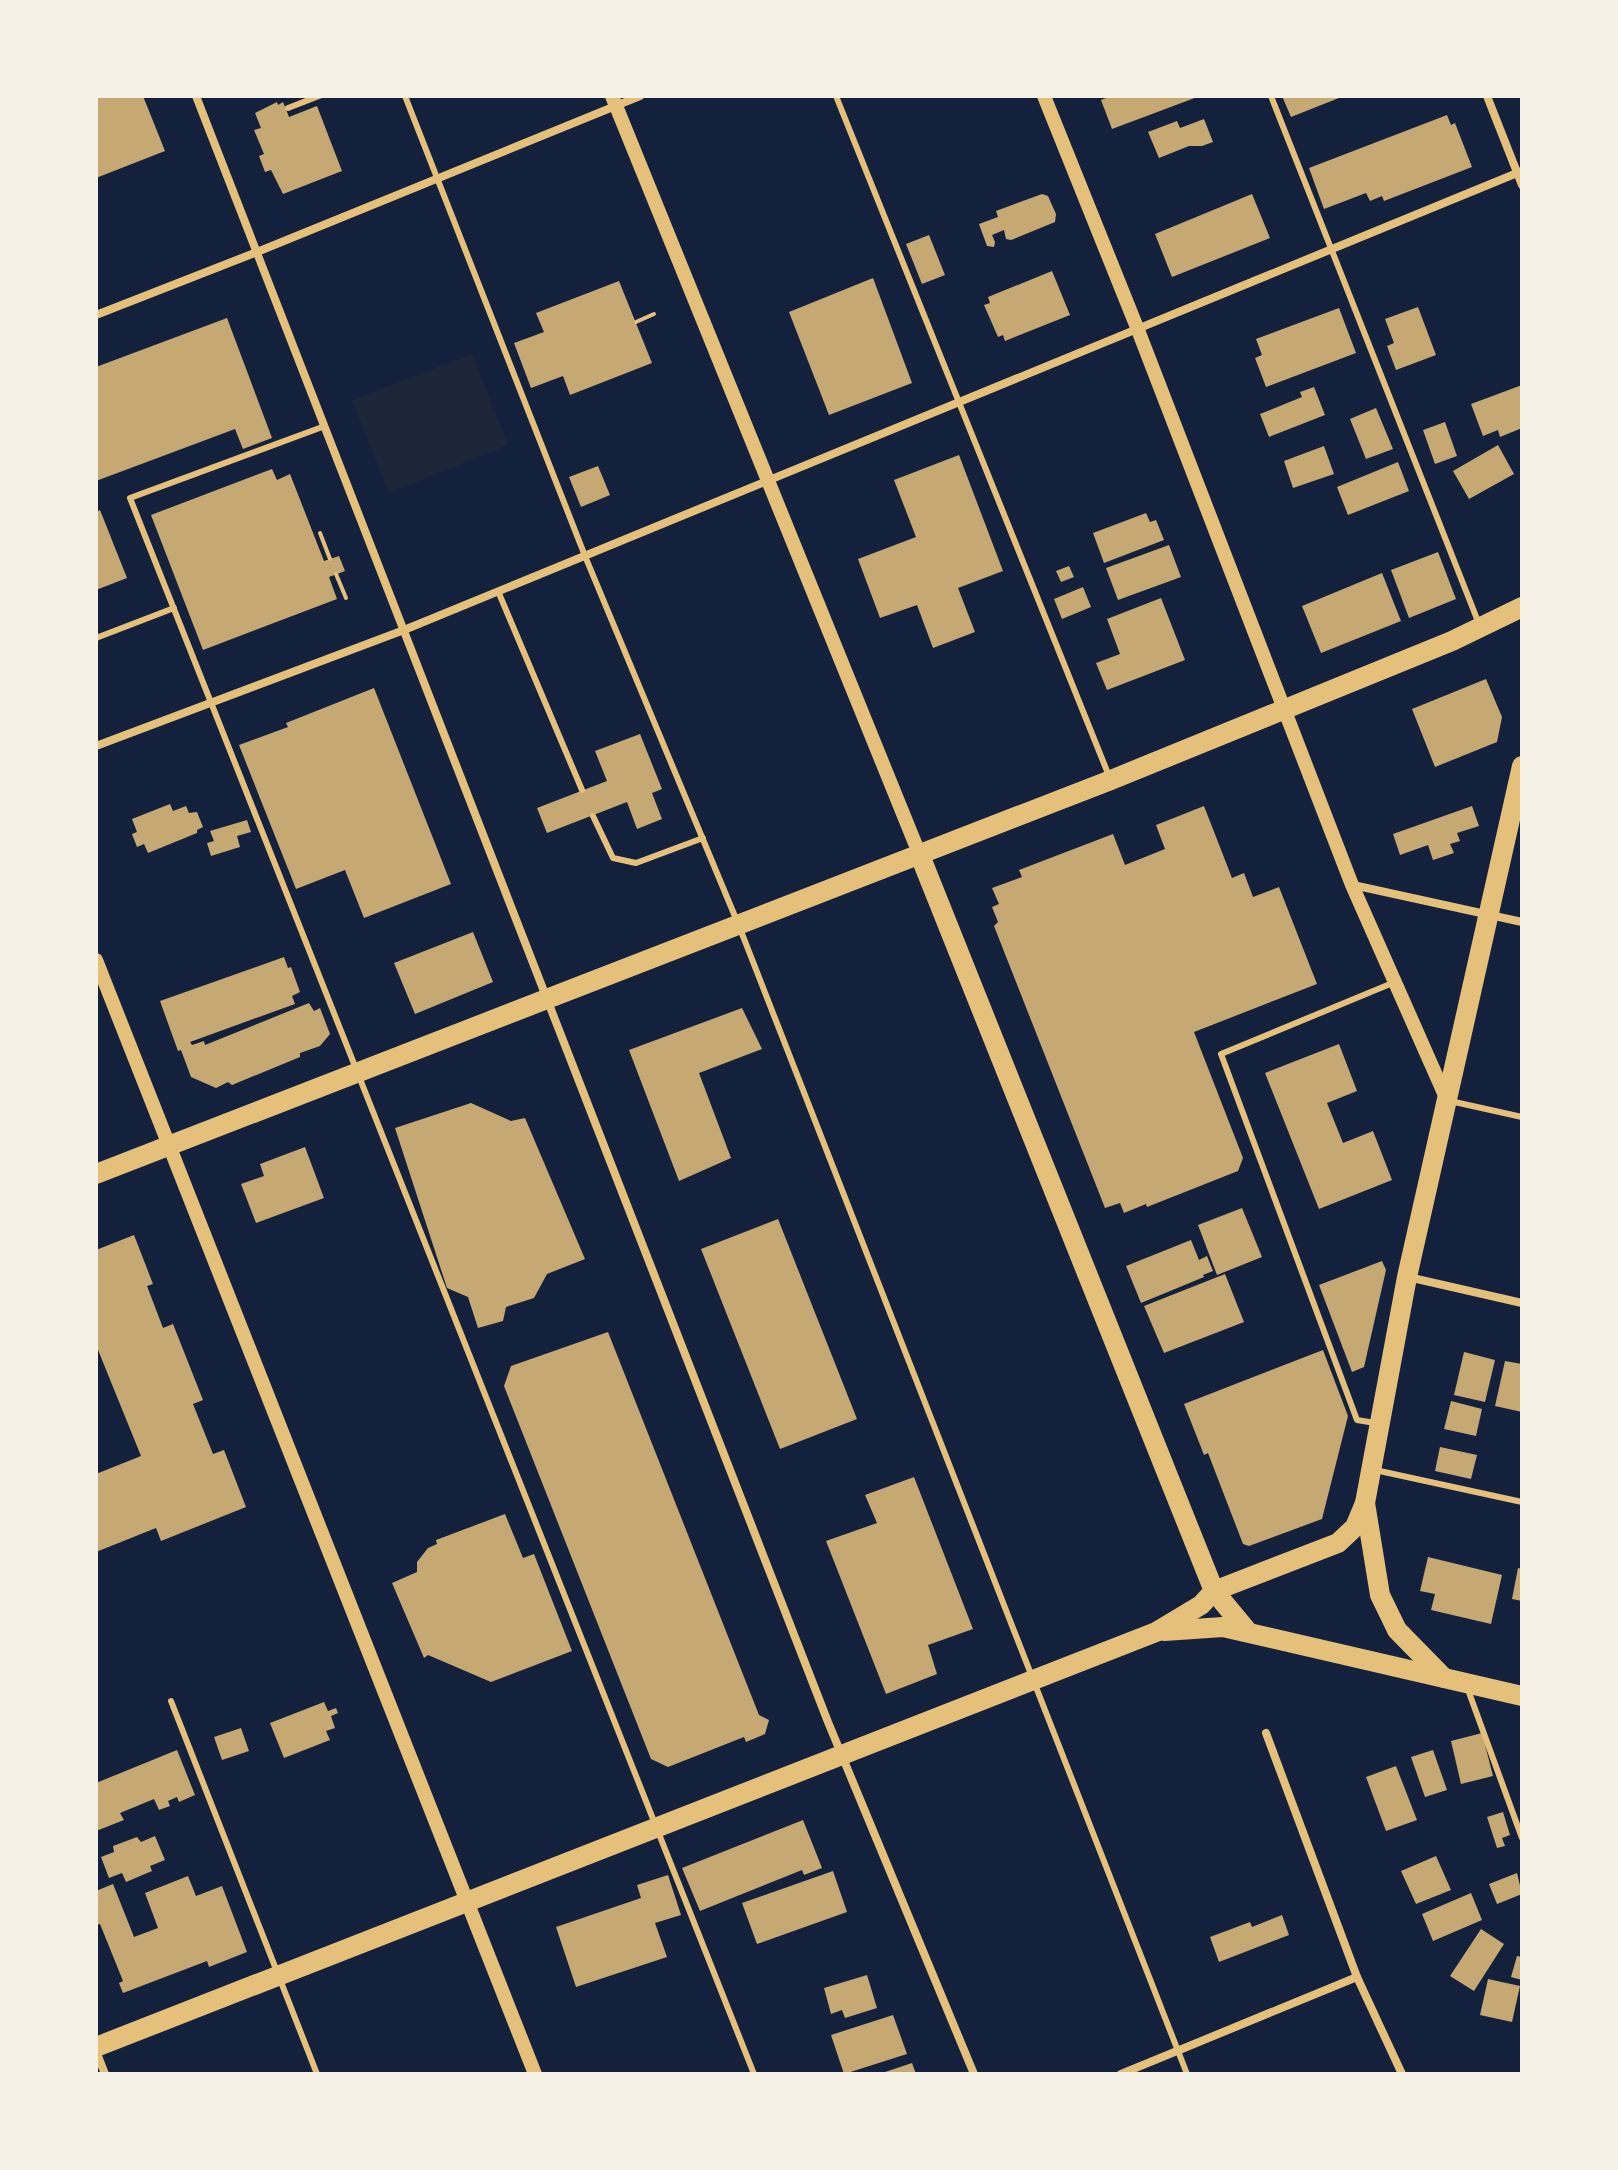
<svg xmlns="http://www.w3.org/2000/svg" width="1618" height="2170" viewBox="0 0 1618 2170" font-family="Barlow,sans-serif">
<style>
.green{fill:#1d2539}
.building{fill:#c6a872}
.lines{fill:none;stroke-linecap:round;stroke-linejoin:round}
.path{stroke:#e5c07b;stroke-width:4}
.service{stroke:#e5c07b;stroke-width:6}
.minor{stroke:#e5c07b;stroke-width:8}
.tertiary{stroke:#e5c07b;stroke-width:14}
.primary{stroke:#e5c07b;stroke-width:20}
</style>
<rect width="100%" height="100%" fill="#14213d"/>
<!-- green -->
<polygon class="green" points="472,354 508,445 389,493 352,400"/>
<!-- building -->
<g class="building">
<polygon points="96,96 143,96 165,151 96,178"/>
<polygon points="1111,96 1200,96 1112,129 1101,100"/>
<polygon points="1282,96 1344,96 1291,117"/>
<polygon points="277,102 278,105 283,102 289,117 317,106 342,171 283,194 271,170 265,172 259,156 264,154 254,130 261,128 255,113"/>
<polygon points="1447,115 1451,125 1455,123 1472,167 1384,201 1382,196 1370,201 1366,193 1324,209 1309,168"/>
<polygon points="1204,119 1213,142 1202,146 1189,146 1159,158 1148,132 1177,121 1180,128"/>
<polygon points="1042,194 1048,196 1056,214 1055,222 1011,240 1006,239 1004,230 992,235 995,242 994,247 987,246 979,224 998,217 996,211"/>
<polygon points="1252,194 1270,238 1172,277 1155,234"/>
<polygon points="929,235 945,275 922,284 906,244"/>
<polygon points="1052,271 1070,315 1005,341 1003,335 998,337 984,305 990,303 988,297"/>
<polygon points="873,278 912,383 829,415 789,312"/>
<polygon points="619,281 652,363 570,395 563,376 531,388 514,343 544,332 536,313"/>
<polygon points="1418,307 1436,355 1396,370 1387,346 1394,343 1385,319"/>
<polygon points="1339,308 1356,353 1266,387 1255,358 1262,355 1256,339"/>
<polygon points="227,318 272,438 243,449 235,429 96,481 96,367"/>
<polygon points="1522,385 1522,428 1500,437 1498,430 1483,436 1471,404"/>
<polygon points="1314,387 1325,415 1269,437 1260,414 1302,397 1300,392"/>
<polygon points="1376,408 1393,449 1366,459 1350,419"/>
<polygon points="1445,422 1457,456 1435,464 1423,430"/>
<polygon points="1498,445 1514,474 1469,499 1453,471"/>
<polygon points="1324,446 1334,474 1293,488 1284,461"/>
<polygon points="959,455 1003,571 958,588 975,632 933,648 917,605 880,618 858,559 916,537 894,480"/>
<polygon points="1398,462 1409,491 1348,515 1337,487"/>
<polygon points="598,466 610,495 581,507 569,477"/>
<polygon points="272,469 277,480 290,474 324,561 339,556 345,571 329,577 337,599 203,650 151,515"/>
<polygon points="100,510 127,578 96,590 96,512"/>
<polygon points="1146,513 1150,522 1156,520 1164,540 1104,563 1093,533"/>
<polygon points="1169,545 1181,577 1118,600 1106,568"/>
<polygon points="1438,552 1456,599 1409,618 1391,570"/>
<polygon points="1069,566 1074,577 1061,582 1056,571"/>
<polygon points="1382,573 1401,621 1321,653 1302,606"/>
<polygon points="1083,587 1091,607 1062,619 1054,599"/>
<polygon points="1161,598 1185,660 1107,690 1096,663 1120,654 1107,619"/>
<polygon points="1486,679 1502,717 1497,742 1435,767 1412,709"/>
<polygon points="374,688 451,884 364,918 345,870 296,889 239,745 288,727 286,723"/>
<polygon points="640,734 662,789 652,793 662,819 637,829 627,802 547,833 537,808 607,781 595,751"/>
<polygon points="170,804 173,811 186,806 189,813 197,812 203,827 197,830 197,833 148,853 144,844 137,847 132,834 137,832 132,819"/>
<polygon points="1204,806 1232,878 1244,873 1253,897 1279,887 1317,984 1194,1032 1243,1158 1238,1171 1147,1207 1146,1204 1124,1213 1120,1203 1105,1208 994,926 998,922 992,907 999,904 992,888 1022,877 1019,870 1113,834 1125,865 1165,849 1156,825"/>
<polygon points="1472,806 1479,826 1457,833 1460,841 1450,844 1454,853 1433,860 1428,845 1400,855 1393,834"/>
<polygon points="247,820 251,832 237,836 240,847 211,856 207,843 214,841 210,831"/>
<polygon points="473,932 493,982 415,1014 394,963"/>
<polygon points="284,957 288,968 291,967 300,992 292,996 295,1004 190,1042 192,1045 204,1041 205,1045 309,1003 314,1011 320,1008 330,1034 320,1046 300,1053 300,1057 232,1085 228,1082 216,1088 191,1077 181,1050 178,1051 160,1001"/>
<polygon points="742,1008 762,1049 699,1073 731,1158 679,1181 629,1050"/>
<polygon points="1339,1044 1357,1091 1327,1103 1343,1143 1373,1131 1392,1180 1319,1209 1265,1073"/>
<polygon points="471,1103 511,1121 525,1118 585,1259 547,1274 534,1298 506,1307 503,1321 478,1328 468,1297 447,1288 395,1128"/>
<polygon points="305,1147 324,1198 256,1223 241,1184 264,1176 260,1164"/>
<polygon points="1242,1208 1262,1257 1217,1275 1198,1225"/>
<polygon points="778,1219 857,1419 780,1449 701,1249"/>
<polygon points="134,1235 153,1284 147,1286 163,1328 173,1324 203,1400 193,1404 213,1454 224,1450 246,1507 161,1541 156,1528 96,1552 96,1474 141,1456 96,1345 96,1250"/>
<polygon points="1191,1240 1199,1260 1207,1256 1213,1271 1203,1275 1204,1277 1141,1303 1126,1266"/>
<polygon points="1382,1261 1386,1270 1364,1367 1352,1372 1319,1285"/>
<polygon points="1225,1274 1244,1322 1164,1353 1144,1306"/>
<polygon points="608,1332 759,1715 769,1720 765,1734 746,1742 744,1737 668,1767 651,1759 504,1386 511,1366"/>
<polygon points="1323,1350 1348,1416 1322,1519 1249,1546 1243,1544 1208,1453 1204,1455 1184,1404"/>
<polygon points="1464,1352 1495,1360 1485,1402 1454,1395"/>
<polygon points="1505,1361 1522,1364 1522,1412 1495,1406"/>
<polygon points="1451,1401 1482,1409 1476,1436 1444,1429"/>
<polygon points="1440,1447 1477,1455 1471,1479 1435,1471"/>
<polygon points="914,1477 973,1629 928,1645 937,1674 886,1694 826,1541 877,1523 865,1495"/>
<polygon points="505,1514 523,1558 534,1554 572,1651 491,1682 428,1655 424,1658 392,1583 417,1572 417,1562 428,1548 437,1544 436,1540"/>
<polygon points="1428,1557 1502,1575 1491,1624 1431,1610 1435,1594 1420,1591"/>
<polygon points="1518,1568 1522,1569 1522,1601 1512,1599"/>
<polygon points="324,1702 328,1711 336,1708 338,1713 331,1716 335,1728 326,1731 330,1740 284,1758 270,1723"/>
<polygon points="241,1728 249,1751 222,1760 214,1737"/>
<polygon points="1482,1733 1493,1776 1461,1784 1451,1741"/>
<polygon points="177,1750 195,1795 179,1802 177,1797 168,1801 170,1806 159,1810 154,1799 120,1813 124,1820 96,1831 96,1783"/>
<polygon points="1433,1750 1447,1790 1425,1797 1411,1757"/>
<polygon points="1396,1766 1417,1820 1386,1831 1366,1777"/>
<polygon points="1503,1812 1510,1835 1502,1838 1505,1846 1497,1848 1487,1817"/>
<polygon points="803,1820 822,1868 804,1875 802,1870 700,1911 682,1868"/>
<polygon points="155,1836 165,1860 150,1866 152,1871 126,1882 122,1873 109,1878 101,1857 114,1852 113,1846 137,1837 141,1842"/>
<polygon points="1436,1856 1451,1890 1416,1904 1401,1871"/>
<polygon points="833,1871 847,1912 757,1944 742,1903"/>
<polygon points="1517,1873 1522,1894 1497,1904 1489,1884"/>
<polygon points="668,1875 681,1915 655,1923 667,1957 576,1987 556,1927 641,1898 637,1885"/>
<polygon points="188,1876 196,1896 222,1886 247,1952 209,1967 207,1961 123,1993 119,1983 123,1981 100,1924 96,1925 96,1891 113,1884 134,1937 158,1928 145,1893"/>
<polygon points="1471,1893 1482,1920 1433,1941 1422,1914"/>
<polygon points="1282,1915 1289,1935 1219,1962 1210,1937 1250,1922 1252,1927"/>
<polygon points="1481,1929 1504,1944 1474,1991 1450,1976"/>
<polygon points="1517,1956 1522,1957 1522,1980 1511,1977"/>
<polygon points="867,1975 877,2008 845,2018 842,2010 831,2014 824,1988"/>
<polygon points="1488,1979 1520,1986 1512,2022 1480,2015"/>
<polygon points="893,2015 907,2054 844,2074 831,2035"/>
<polygon points="912,2063 916,2074 882,2074 882,2073"/>
</g>
<g class="lines">
<!-- path -->
<g class="path">
<polyline points="636,322 654,314"/>
<polyline points="320,533 330,559"/>
<polyline points="336,574 346,598"/>
</g>
<!-- service -->
<g class="service">
<polyline points="405,96 585,556 739,926 1187,2074"/>
<polyline points="836,96 1109,776"/>
<polyline points="1271,96 1479,624"/>
<polyline points="288,108 319,96"/>
<polyline points="325,426 130,498 754,2074"/>
<polyline points="498,591 582,790"/>
<polyline points="96,638 174,608"/>
<polyline points="593,816 613,858 636,863 703,838"/>
<polyline points="1450,1101 1522,1117"/>
<polyline points="1375,1423 1357,1420 1221,1054 1395,982"/>
<polyline points="1375,1470 1522,1502"/>
<polyline points="1467,1687 1522,1838"/>
<polyline points="171,1701 317,2074"/>
</g>
<!-- minor -->
<g class="minor">
<polyline points="196,96 828,1722 974,2074"/>
<polyline points="1487,96 1522,185"/>
<polyline points="96,315 257,252 640,96"/>
<polyline points="96,746 404,630 1522,171"/>
<polyline points="1353,885 1522,922"/>
<polyline points="1408,1277 1522,1303"/>
<polyline points="1266,1733 1357,1977 1402,2074"/>
<polyline points="96,2051 105,2074"/>
<polyline points="1121,2074 1357,1977"/>
</g>
<!-- tertiary -->
<g class="tertiary">
<polyline points="612,96 919,853"/>
<polyline points="1044,96 1138,330 1352,885 1447,1100"/>
<polyline points="96,960 535,2074"/>
</g>
<!-- primary -->
<g class="primary">
<polyline points="919,853 1214,1591 1248,1632"/>
<polyline points="96,1174 1111,780 1452,641 1522,607"/>
<polyline points="1365,1503 1380,1595 1397,1630 1444,1678"/>
<polyline points="1164,1631 1223,1627 1522,1696"/>
<polyline points="96,2047 1156,1632 1201,1605 1214,1591 1338,1543 1355,1527 1365,1503 1407,1277 1522,766"/>
</g>
</g>
<!-- border -->
<rect width="1618" height="2170" fill="none" stroke="#f6f1e7" stroke-width="196"/>
</svg>
